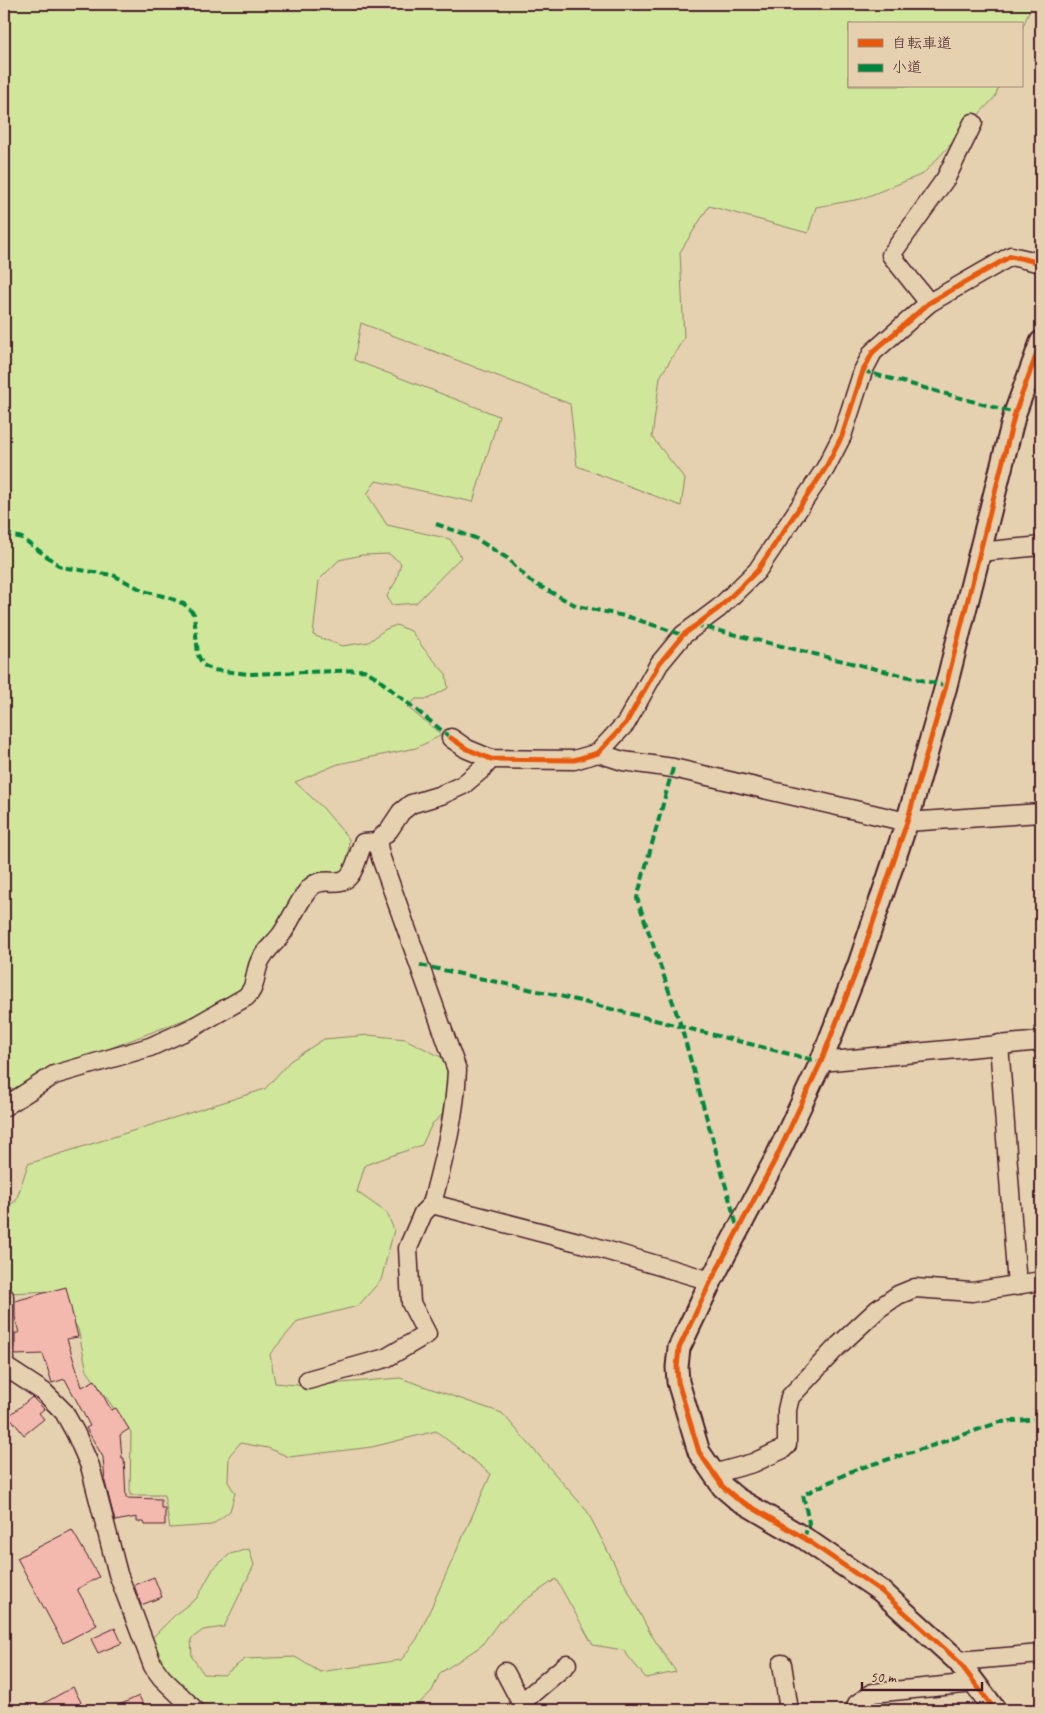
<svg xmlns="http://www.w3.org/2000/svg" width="1045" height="1714" viewBox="0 0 1045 1714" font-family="Caveat,'Klee One',sans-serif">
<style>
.green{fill:#cfe69b;stroke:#8c8263}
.building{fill:#f3b8ae;stroke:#4a1f2b}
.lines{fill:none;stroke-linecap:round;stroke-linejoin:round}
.minor-casing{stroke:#4a1f2b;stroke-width:21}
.tertiary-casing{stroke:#4a1f2b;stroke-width:25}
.minor{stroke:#e5d1af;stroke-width:18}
.tertiary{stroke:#e5d1af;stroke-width:21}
.quiet{stroke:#00873e;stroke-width:4;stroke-dasharray:8 4;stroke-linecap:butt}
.cycleway-casing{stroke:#e5d1af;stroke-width:8}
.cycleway{stroke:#e8590c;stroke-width:5}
</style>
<rect width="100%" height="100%" fill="#e5d1af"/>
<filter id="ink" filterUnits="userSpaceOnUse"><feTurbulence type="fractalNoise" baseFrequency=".02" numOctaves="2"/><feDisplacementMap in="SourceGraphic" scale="10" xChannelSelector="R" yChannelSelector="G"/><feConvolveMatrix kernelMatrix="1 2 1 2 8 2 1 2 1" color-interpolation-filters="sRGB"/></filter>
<g filter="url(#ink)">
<!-- green -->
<g class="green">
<polygon points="4,4 1032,4 1021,31 1021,24 849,24 849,86 999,86 995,97 923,174 861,199 816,207 808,233 709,206 680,252 684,338 660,377 652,437 685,479 681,506 577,466 570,404 361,323 354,360 499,416 473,502 376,481 367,494 387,525 450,539 461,557 416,603 391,605 387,596 396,581 401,563 389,554 362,555 339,560 319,580 313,635 342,646 369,642 384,630 396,625 411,631 424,649 446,674 448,688 428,699 416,699 407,707 442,735 416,748 338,764 295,782 323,808 349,839 348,862 341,874 321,874 242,994 209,1010 54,1070 21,1085 4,1099"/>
<polygon points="369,1035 405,1039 443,1058 454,1070 446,1111 432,1124 422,1145 365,1165 357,1192 387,1213 394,1230 381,1280 358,1306 298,1321 270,1354 275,1383 306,1386 400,1378 502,1413 587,1511 650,1633 676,1672 646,1678 623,1650 593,1645 556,1579 524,1601 498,1623 481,1646 440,1673 432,1691 412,1710 203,1710 164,1671 150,1640 177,1613 197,1598 213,1569 230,1554 249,1549 254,1565 224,1627 203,1630 191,1639 192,1657 204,1674 224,1675 245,1659 295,1657 320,1672 401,1660 417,1639 491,1474 436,1431 372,1447 289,1457 268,1448 240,1443 229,1456 228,1482 235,1493 230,1511 212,1525 170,1528 164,1495 130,1495 131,1432 87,1371 78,1329 54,1291 8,1293 4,1285 4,1208 16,1201 28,1164 265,1089 290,1061 324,1039"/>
</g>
<!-- building -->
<g class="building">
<polygon points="66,1287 78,1337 67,1339 82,1387 95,1380 111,1410 116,1408 129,1429 120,1435 122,1458 124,1458 126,1498 161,1499 161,1508 165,1508 165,1525 145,1525 144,1522 137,1522 137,1517 115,1521 105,1482 103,1457 86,1428 90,1426 65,1379 52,1383 43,1354 15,1355 15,1333 19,1333 15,1317 15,1301"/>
<polygon points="32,1397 44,1409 39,1413 44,1419 24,1435 9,1416"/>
<polygon points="72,1530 99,1577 77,1589 97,1625 63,1643 17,1558"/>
<polygon points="154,1577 162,1597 141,1605 134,1585"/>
<polygon points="115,1628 122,1643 98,1653 91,1639"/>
<polygon points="73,1687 83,1706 75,1710 32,1710"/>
<polygon points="139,1696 146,1710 108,1710"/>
</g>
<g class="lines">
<!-- minor casing -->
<g class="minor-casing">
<g id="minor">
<polyline points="929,303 891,255 946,178 973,123"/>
<polyline points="979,552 1041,546"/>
<polyline points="451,738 467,749 491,759 574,760 598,753 626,723 659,664 683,635 719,608 757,571 825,469 842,436 863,371 873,352 929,303 1011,256 1041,263"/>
<polyline points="598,753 623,761 673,768 907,822 1041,813"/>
<path d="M491 759 482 769 463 785 441 795 411 804 401 812 389 830 377 842 381 858 457 1070C455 1118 444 1157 432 1204L578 1242 711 1281"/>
<polyline points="999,1044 1017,1286"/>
<polyline points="821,1062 1041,1041"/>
<path d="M4 1107 54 1075 150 1047 190 1029 246 997C258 986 253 973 261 959 266 950 275 943 281 935 291 921 297 903 309 889 321 874 340 889 350 875 356 868 359 851 363 843L377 842"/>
<polyline points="4,1296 4,1366"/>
<polyline points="4,1366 44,1392 64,1412 76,1434 90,1466 118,1574 153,1666 162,1678 195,1710"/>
<polyline points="308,1380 386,1358 427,1334 411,1303 408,1248 423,1213 432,1204"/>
<polyline points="713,1474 753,1463 783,1449 787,1445 787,1410 790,1397 836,1348 878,1309 898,1295 915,1288 972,1292 1041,1281"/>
<polyline points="958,1661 1041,1654"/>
<polyline points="782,1664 789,1710"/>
<polyline points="505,1672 525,1710"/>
<polyline points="521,1703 567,1664"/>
<polyline points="855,1710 857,1704 873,1693 974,1683"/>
</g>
</g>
<!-- tertiary casing -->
<g class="tertiary-casing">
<polyline id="tertiary" points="995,1710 958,1661 881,1591 804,1538 736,1498 723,1487 699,1452 678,1382 677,1367 679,1348 711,1281 775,1160 821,1062 859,964 907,822 946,686 1015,413 1041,342"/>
</g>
<!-- minor -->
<use href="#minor" class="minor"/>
<!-- tertiary -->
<use href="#tertiary" class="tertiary"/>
<!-- quiet -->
<g class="quiet">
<polyline points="863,371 1015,413"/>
<polyline points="436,524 475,538 507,558 530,581 577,606 629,617 683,635"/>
<polyline points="4,533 22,538 61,567 113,575 144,591 170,598 184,604 194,614 198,655 203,665 213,670 249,674 364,670 373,675 451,738"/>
<polyline points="695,625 946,686"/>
<polyline points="673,768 637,898 681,1026 738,1230"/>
<polyline points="420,965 556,995 821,1062"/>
<polyline points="804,1538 809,1523 803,1495 854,1470 931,1446 1000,1422 1041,1419"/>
</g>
<!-- cycleway casing -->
<g class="cycleway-casing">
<g id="cycleway">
<polyline points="451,738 467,749 491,759 574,760 598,753 626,723 659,664 683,635 719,608 757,571 825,469 842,436 863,371 873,352 929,303 1011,256 1041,263"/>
<polyline points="995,1710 958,1661 881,1591 804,1538 736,1498 723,1487 699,1452 678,1382 677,1367 679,1348 711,1281 775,1160 821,1062 859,964 907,822 946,686 1015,413 1041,342"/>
</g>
</g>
<!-- cycleway -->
<use href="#cycleway" class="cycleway"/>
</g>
</g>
<!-- margin -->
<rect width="1045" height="1714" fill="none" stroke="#e5d1af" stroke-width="20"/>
<rect x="10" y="10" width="1025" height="1694" fill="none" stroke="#4a1f2b" stroke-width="2" filter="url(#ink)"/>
<!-- legend -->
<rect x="848" y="22" width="175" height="65" fill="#e5d1af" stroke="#a78a7a"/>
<rect x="858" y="39" width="25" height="8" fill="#e8590c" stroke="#a78a7a"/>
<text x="892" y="48" font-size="15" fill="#4a1f2b">自転車道</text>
<rect x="858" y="64" width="25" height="8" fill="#00873e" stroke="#a78a7a"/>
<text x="892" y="72" font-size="15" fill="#4a1f2b">小道</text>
<!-- scale -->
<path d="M862 1682v8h120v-8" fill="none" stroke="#4a1f2b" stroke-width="2.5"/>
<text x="870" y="1682" font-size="15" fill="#4a1f2b" stroke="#e5d1af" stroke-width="4" paint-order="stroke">50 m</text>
</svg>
